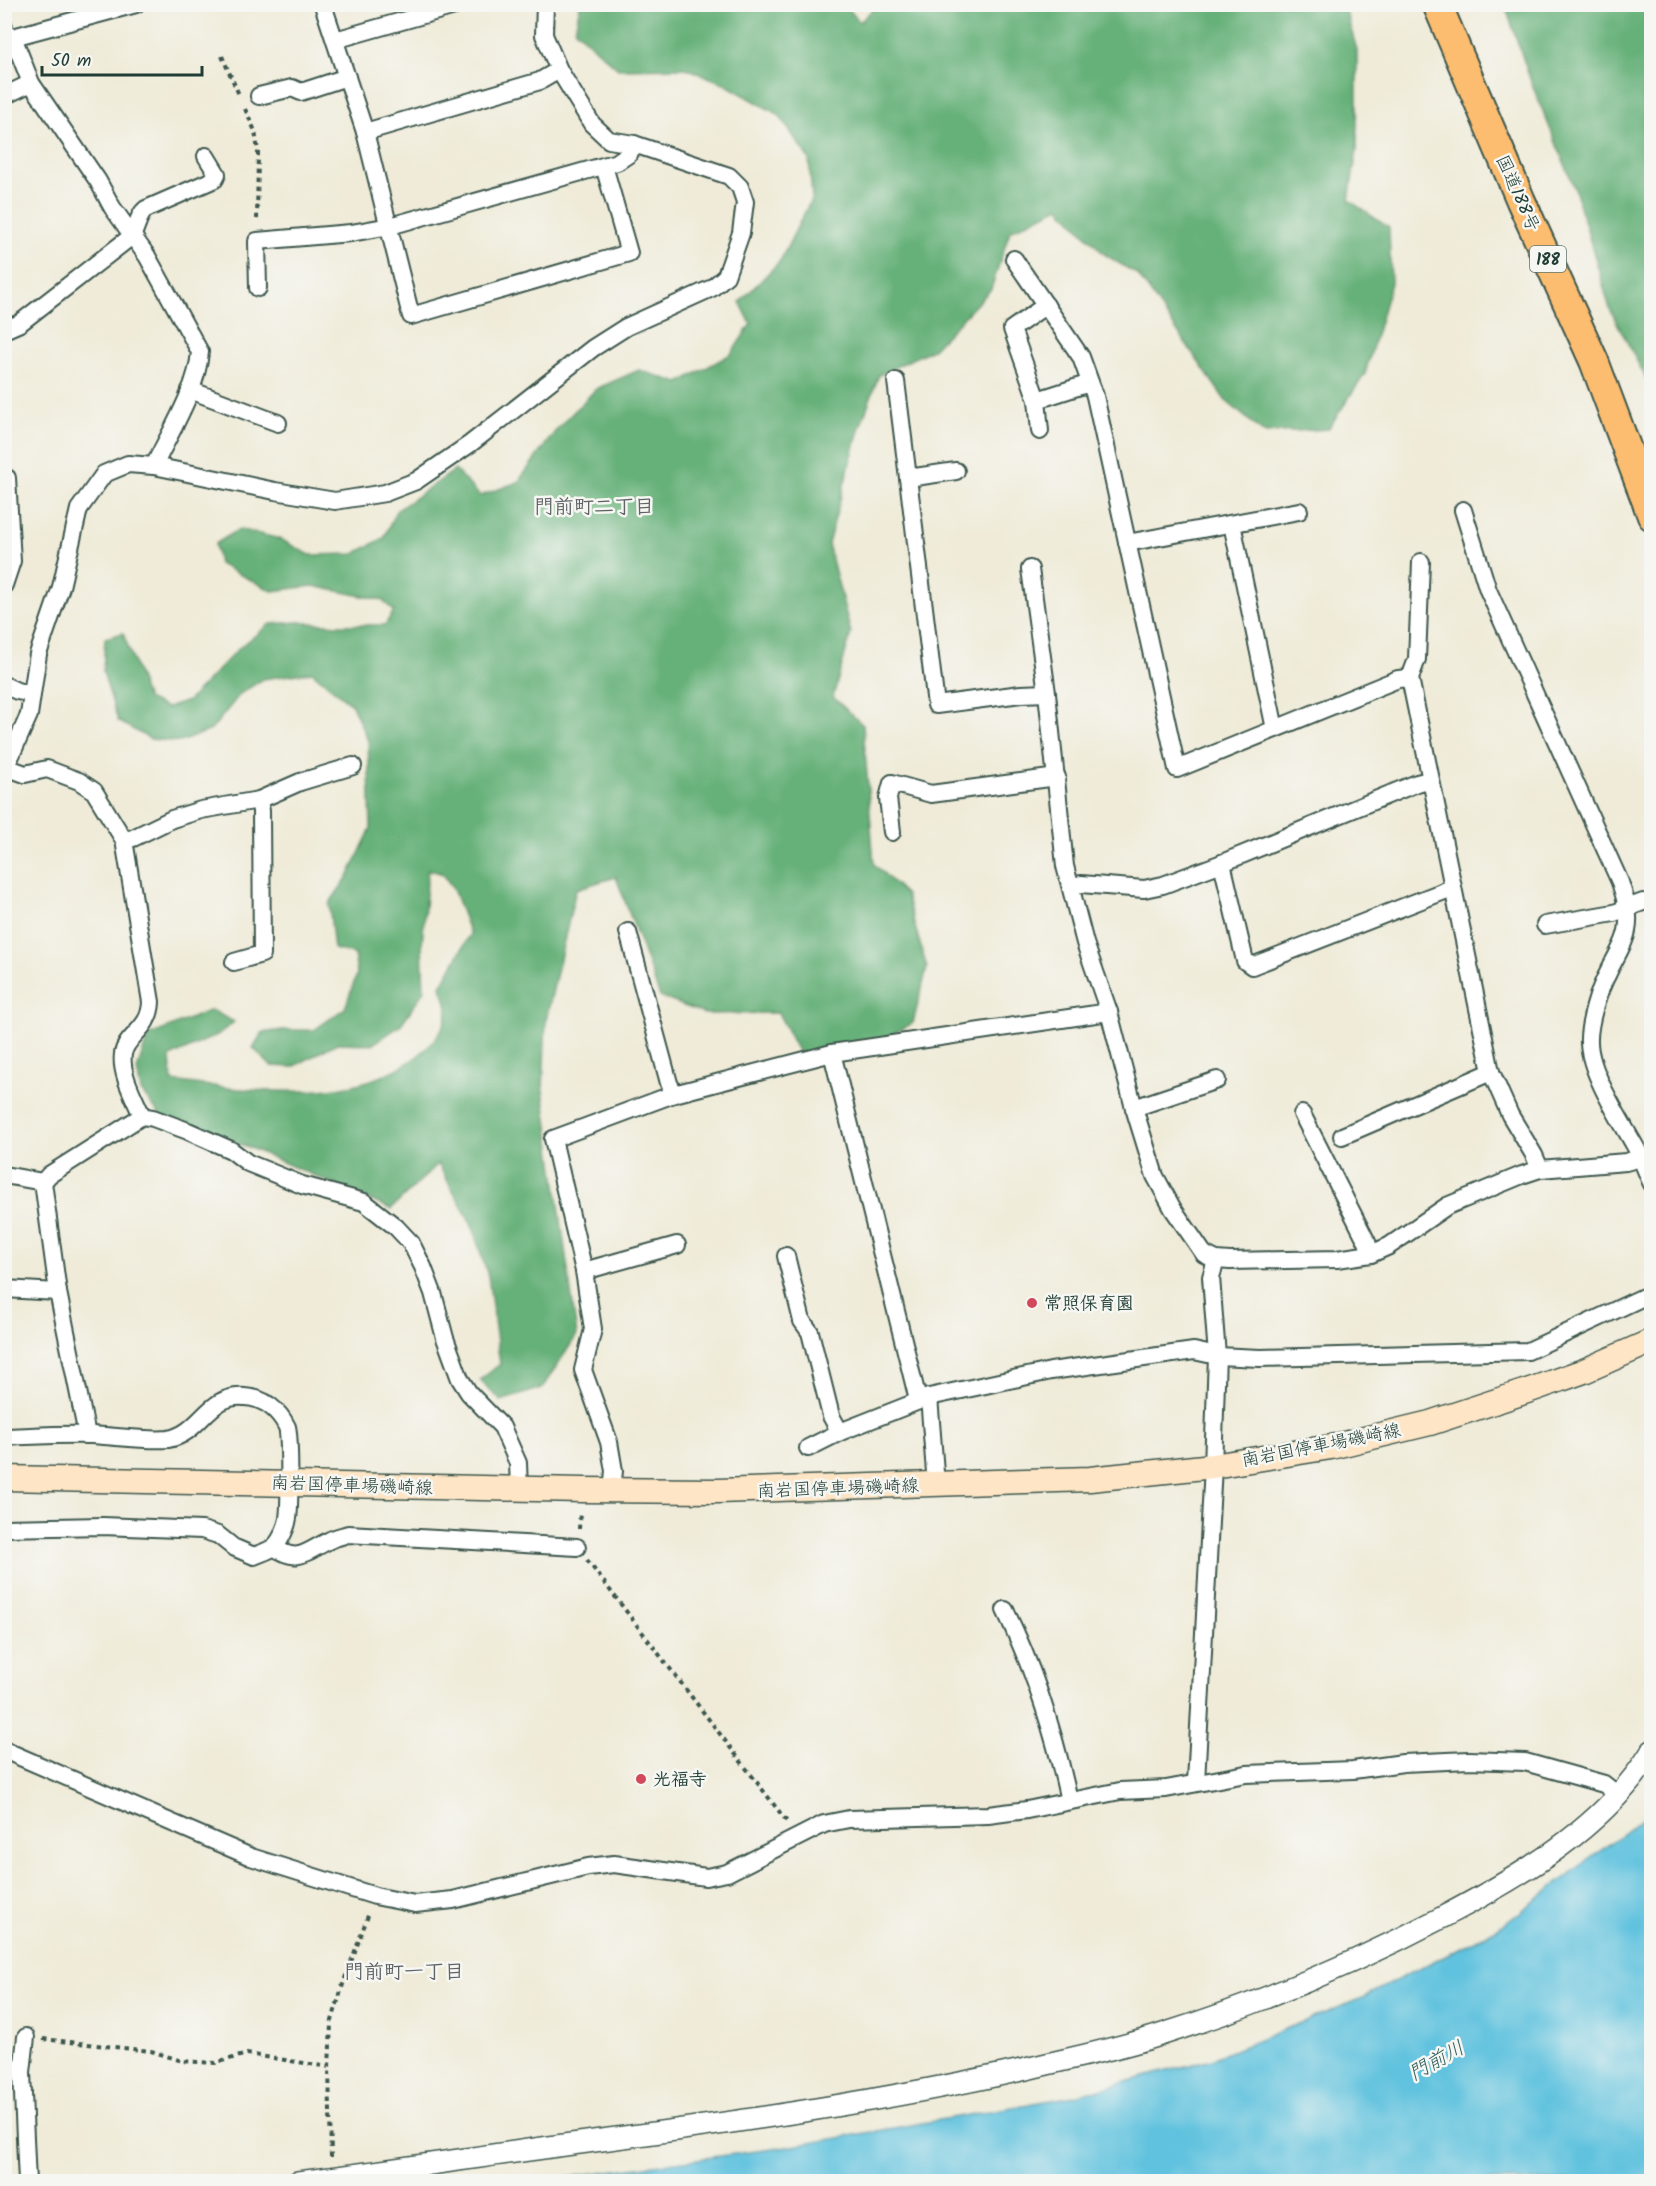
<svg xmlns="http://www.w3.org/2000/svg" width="1656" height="2186" viewBox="0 0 1656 2186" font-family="Kalam,'Klee One',sans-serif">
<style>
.forest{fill:#66b179;stroke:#427756;stroke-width:1.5}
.water{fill:#60c2de;stroke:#408089;stroke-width:1.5}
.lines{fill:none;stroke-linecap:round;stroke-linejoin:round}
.service-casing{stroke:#3e574d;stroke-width:11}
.minor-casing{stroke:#3e574d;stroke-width:20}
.tertiary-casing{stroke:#3e574d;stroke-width:24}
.secondary-casing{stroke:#3e574d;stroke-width:27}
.trunk-casing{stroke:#3e574d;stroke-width:32}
.path{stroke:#3e574d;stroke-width:4;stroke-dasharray:4.5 4.5;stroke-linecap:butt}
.service{stroke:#fff;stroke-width:8}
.minor{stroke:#fff;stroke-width:16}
.tertiary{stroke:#fff;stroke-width:21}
.secondary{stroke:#fee5c5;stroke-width:24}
.trunk{stroke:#fcbd6f;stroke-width:28}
.poi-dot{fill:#d1495b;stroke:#f6f6f2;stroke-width:2}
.labels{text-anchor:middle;stroke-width:5;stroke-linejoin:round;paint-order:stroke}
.shield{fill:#f6f6f2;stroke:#60746d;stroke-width:1.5}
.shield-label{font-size:16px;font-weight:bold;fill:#1f3d34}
.street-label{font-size:18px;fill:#1f3d34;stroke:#f6f6f2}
.poi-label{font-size:18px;font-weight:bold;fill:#1f3d34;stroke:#f6f6f2;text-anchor:start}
.neighbourhood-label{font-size:20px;font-weight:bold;fill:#606467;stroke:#f6f6f2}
.water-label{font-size:20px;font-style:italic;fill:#2f5e5e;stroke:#f6f6f2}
</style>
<rect width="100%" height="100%" fill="#f6f6f2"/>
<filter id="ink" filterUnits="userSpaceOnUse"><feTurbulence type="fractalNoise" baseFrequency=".0167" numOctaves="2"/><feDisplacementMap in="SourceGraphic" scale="12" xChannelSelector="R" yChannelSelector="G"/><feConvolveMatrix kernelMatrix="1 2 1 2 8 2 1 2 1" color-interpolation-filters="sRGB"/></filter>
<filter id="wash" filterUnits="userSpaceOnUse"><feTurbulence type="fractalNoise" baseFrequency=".008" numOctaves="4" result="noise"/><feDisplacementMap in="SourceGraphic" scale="24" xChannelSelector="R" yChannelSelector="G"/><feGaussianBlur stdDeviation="1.35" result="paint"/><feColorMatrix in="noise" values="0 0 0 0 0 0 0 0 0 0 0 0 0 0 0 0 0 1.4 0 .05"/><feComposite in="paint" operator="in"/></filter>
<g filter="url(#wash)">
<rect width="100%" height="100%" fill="#efebd8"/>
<!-- forest -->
<g class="forest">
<path d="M878 4 1344 5 1357 50V150L1349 200 1389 228 1391 283 1365 374 1328 429 1264 433 1225 400 1138 275 1104 254 1059 207 1010 231 991 289 933 349 879 375 859 430 828 544 851 633 833 697 863 725 874 864 906 895 927 968 913 1023 878 1042 801 1057 778 1013 705 1014 660 997 616 877 576 889 546 1020 543 1090 577 1335 542 1388 501 1401 480 1380 500 1364 488 1276 471 1223 438 1164 391 1209 248 1147 160 1115 141 1091 137 1070 148 1036 211 1010 234 1022 219 1034 170 1057 172 1081C249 1091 355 1107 420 1054 432 1043 445 1031 447 1013 448 1005 443 994 441 986L470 934 453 889 443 874 428 869 422 945 424 991 400 1026 373 1044 337 1043 293 1067 271 1066 253 1048 262 1033 283 1030H314L345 1008 357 974 354 954 334 949 329 904 349 875 371 828 368 741 352 705 312 672 263 679 241 693 211 730 180 742 150 739 118 721 103 672 105 638 123 633 147 699 166 708 188 701 239 648 270 624 299 622 339 625H385L394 611 382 600 313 586 272 591 219 564 215 544 239 529 280 539 310 555 354 554 384 538 396 511 455 470 480 496 518 482 557 429 596 389 639 370 679 383 731 354 751 324 740 302 780 261 812 198 809 159 779 115 723 83 686 68 618 69 575 30 580 5H845L860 22Z"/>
<polygon points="1505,5 1651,5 1651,388 1610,309 1575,189 1531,82"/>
</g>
<!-- water -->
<polygon class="water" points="1651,1812 1651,2181 536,2181 787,2147 1074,2096 1212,2059 1362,1998 1502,1926"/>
</g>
<g filter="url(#ink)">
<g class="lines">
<!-- service casing -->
<g class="service-casing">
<polyline id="service" points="4,15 13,37"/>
</g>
<!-- minor casing -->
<g class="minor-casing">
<g id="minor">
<path d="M136 4 13 37 31 83 98 181 112 207 147 256 200 352C197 390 170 432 154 466"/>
<polyline points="324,8 365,132 411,316 629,253 604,166"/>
<polyline points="335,40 462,4"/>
<polyline points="4,96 31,83"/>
<polyline points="259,96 292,88 301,92 347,77"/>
<polyline points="365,132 540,81 559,70"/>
<polyline points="1014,259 1081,357 1095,396 1177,769 1398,679 1410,678 1491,1072 1510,1115 1534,1155 1540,1169"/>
<polyline points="258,288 257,241 351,233 390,226 617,162 629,154 634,144"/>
<path d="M4 330 20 323 132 236C137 228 138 215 146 209L215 179 217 174 206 156"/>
<polyline points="896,381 908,478 956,471"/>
<polyline points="190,390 278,423"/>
<polyline points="1037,400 1012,329 1046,305"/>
<polyline points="1040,431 1037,400 1090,383"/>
<polyline points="4,477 7,478 12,561 4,585"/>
<polyline points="908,478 936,705 1021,694 1047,693"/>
<path d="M1463 510 1488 590 1620 882C1624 895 1629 908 1628 922 1628 940 1615 957 1608 973 1599 989 1588 1024 1589 1043 1590 1073 1620 1119 1635 1146 1642 1158 1646 1172 1652 1184"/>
<polyline points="1232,524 1275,729"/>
<polyline points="1127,543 1299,511"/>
<polyline points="1030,569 1047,693 1065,866 1085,943 1109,1012 1134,1108 1155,1176 1173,1209 1204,1254 1216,1260 1230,1261 1337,1259 1371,1254 1389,1246 1447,1206 1522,1175 1540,1169 1626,1162 1640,1158"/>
<polyline points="1410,678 1417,659 1421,562"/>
<polyline points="4,685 17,691 32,694"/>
<path d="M6 767 25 774 47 769 79 781 94 791 124 840 151 1002C150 1030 126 1035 123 1054 120 1074 135 1099 142 1116L49 1175 43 1182"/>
<polyline points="4,771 29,715 38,654 61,587 79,509 104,474 128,464 154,466 275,491 335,501 385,493 416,481 470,444 593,348 626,327 712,288 726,276 741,233 745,202 740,187 729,176 634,144 609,140 592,124 559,70 544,35 545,4"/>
<polyline points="892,832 888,798 892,783 931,794 1057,777"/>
<polyline points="124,840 133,838 172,819 201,810 259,800 300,782 353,766"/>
<polyline points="1222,863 1245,961 1252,966 1452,888"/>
<polyline points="1071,886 1081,884 1144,889 1163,885 1222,863 1417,783 1429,780"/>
<polyline points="1545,925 1614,913 1643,902"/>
<polyline points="628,932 669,1083 674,1094"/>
<polyline points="234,962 262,954 261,811 259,800"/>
<polyline points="832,1053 918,1400"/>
<polyline points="1134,1108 1217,1080"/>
<polyline points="1302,1114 1367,1242 1371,1254"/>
<polyline points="142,1116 153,1118 188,1131 231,1150 248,1163 302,1185 364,1202 396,1227 411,1243 423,1267 433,1293 445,1338 460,1379 469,1393 502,1427 518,1463 519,1489"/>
<polyline points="1342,1136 1491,1072"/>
<polyline points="4,1175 43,1182"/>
<polyline points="43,1182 58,1292 87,1435"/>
<polyline points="786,1256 802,1321 810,1332 831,1416 840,1432"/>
<polyline points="584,1271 677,1245"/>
<polyline points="4,1289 58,1292"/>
<path d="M4 1437C33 1436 62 1434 91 1435 113 1436 148 1441 168 1439 201 1434 208 1393 245 1397 264 1398 279 1410 287 1427 290 1436 290 1506 288 1518 287 1526 281 1540 275 1546 270 1551 260 1553 254 1556L233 1547 218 1535 202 1530 103 1526 4 1528"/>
<polyline points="808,1448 840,1432 929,1397"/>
<polyline points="936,1485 929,1397 1051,1371 1194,1351 1217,1356 1260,1358 1528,1351 1652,1293"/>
<polyline points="612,1490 614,1471 609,1442 583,1370 593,1329 584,1271 553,1139 674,1094 832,1053 1109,1012"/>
<path d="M274 1547C299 1565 308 1550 330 1540 336 1537 342 1536 348 1534L577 1547"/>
<path d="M1005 1610C1035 1671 1055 1735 1069 1801"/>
<polyline points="4,1750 251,1857 375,1896 415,1904 453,1900 588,1867 614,1864 706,1877 727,1873 824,1824 849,1819 988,1815 1027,1810 1120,1791 1166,1789 1246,1774 1353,1770 1403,1763 1469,1760 1525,1762 1604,1784 1618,1795"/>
<polyline points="1196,1782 1213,1466 1217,1356 1211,1277 1216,1260"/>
<polyline points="26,2037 22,2072 27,2182"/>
</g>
</g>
<!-- tertiary casing -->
<g class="tertiary-casing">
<path id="tertiary" d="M298 2182C397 2170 495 2154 594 2141 739 2122 884 2101 1026 2069 1071 2058 1117 2049 1160 2035 1258 2004 1352 1965 1443 1917 1521 1876 1604 1828 1652 1751"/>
</g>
<!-- secondary casing -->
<g class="secondary-casing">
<polyline id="secondary" points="4,1478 582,1490 718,1491 1090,1479 1213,1466 1331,1447 1430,1423 1533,1389 1584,1371 1652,1341"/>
</g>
<!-- trunk casing -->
<g class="trunk-casing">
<polyline id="trunk" points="1437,4 1521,201 1594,361 1652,516"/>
</g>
<!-- path -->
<g class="path">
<polyline points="222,56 240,97"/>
<polyline points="245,109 255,131 258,151 257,222"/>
<polyline points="579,1529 580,1512"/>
<polyline points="587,1560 788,1823"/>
<polyline points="43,2039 151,2051 182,2061 216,2063 247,2054 329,2067"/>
<polyline points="331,2157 329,2067 331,2024 344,1981 369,1913"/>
</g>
<!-- service -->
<use href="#service" class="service"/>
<!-- minor -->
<use href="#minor" class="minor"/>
<!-- tertiary -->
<use href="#tertiary" class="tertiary"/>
<!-- secondary -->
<use href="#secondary" class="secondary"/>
<!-- trunk -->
<use href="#trunk" class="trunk"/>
</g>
</g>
<!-- markers -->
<g class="poi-dot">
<circle cx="1032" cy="1303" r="6"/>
<circle cx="641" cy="1779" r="6"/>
</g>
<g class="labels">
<!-- shield labels -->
<rect class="shield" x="1530" y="246" width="36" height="26" rx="4.5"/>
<g class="shield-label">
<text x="1548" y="265">188</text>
</g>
<!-- street labels -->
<g class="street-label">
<text transform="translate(1518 193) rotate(66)" y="6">国道188号</text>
<text transform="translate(1321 1445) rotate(-11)" y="6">南岩国停車場磯崎線</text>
<text transform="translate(352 1485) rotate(2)" y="6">南岩国停車場磯崎線</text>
<text transform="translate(838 1488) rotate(-2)" y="6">南岩国停車場磯崎線</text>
</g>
<!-- poi labels -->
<g class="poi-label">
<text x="1044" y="1309">常照保育園</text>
<text x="653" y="1785">光福寺</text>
</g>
<!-- neighbourhood labels -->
<g class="neighbourhood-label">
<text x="594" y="513">門前町二丁目</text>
<text x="404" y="1978">門前町一丁目</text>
</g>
<!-- water labels -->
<g class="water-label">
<text transform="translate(1436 2060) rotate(-29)" y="7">門前川</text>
</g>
</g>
<!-- margin -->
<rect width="1656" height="2186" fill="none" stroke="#f6f6f2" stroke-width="24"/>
<!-- scale -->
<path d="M42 66v9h160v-9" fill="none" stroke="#1f3d34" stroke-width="3"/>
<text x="51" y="66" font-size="18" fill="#1f3d34" stroke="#f6f6f2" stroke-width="4.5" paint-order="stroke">50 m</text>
</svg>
